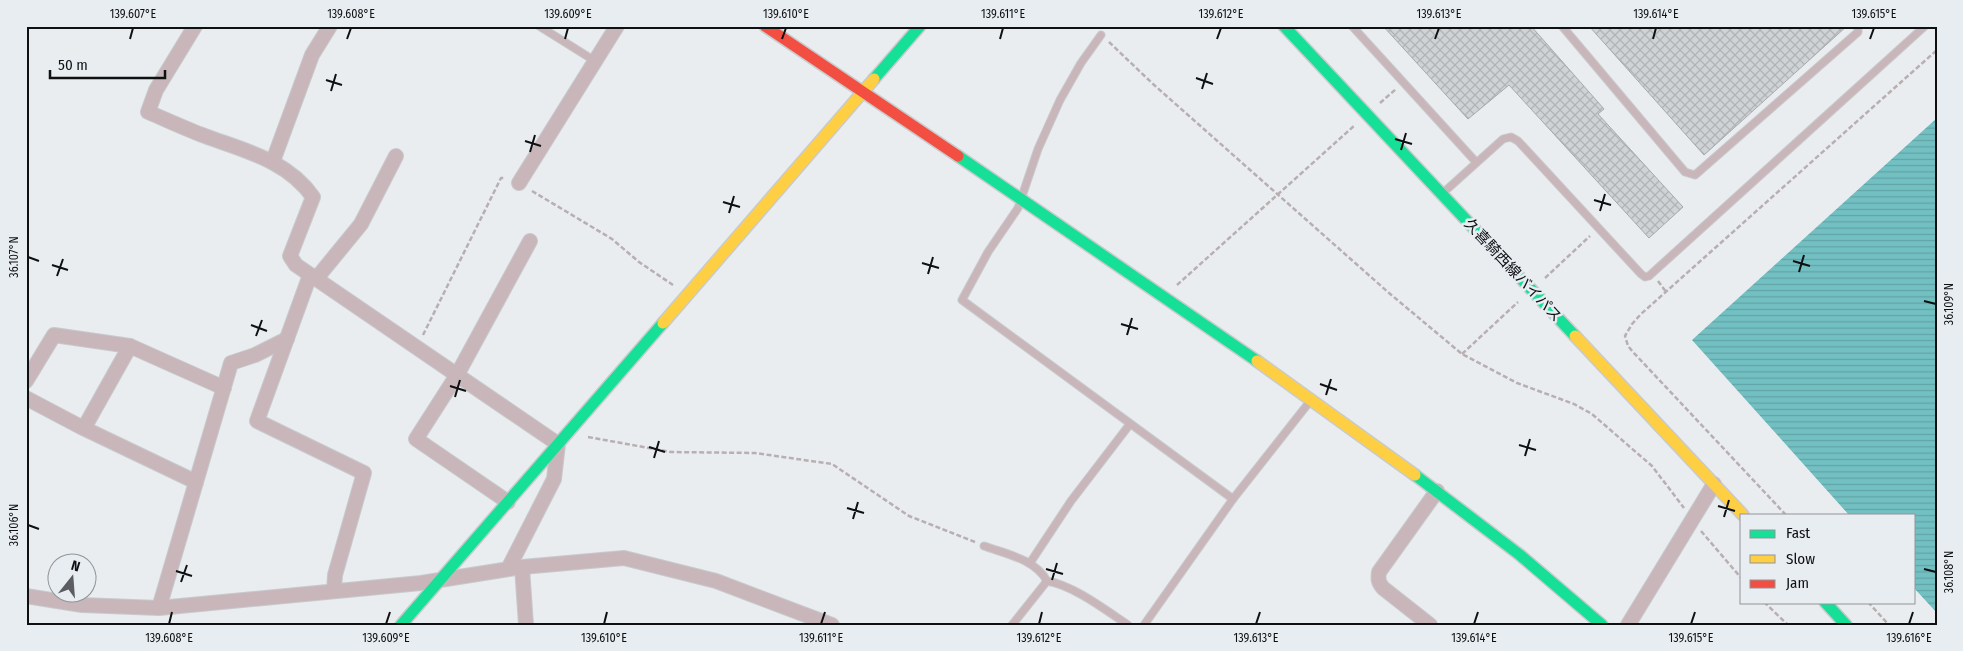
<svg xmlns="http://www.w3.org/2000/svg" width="1963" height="651" viewBox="0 0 1963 651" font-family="'Fira Sans Condensed','Noto Sans JP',sans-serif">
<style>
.water{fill:url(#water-rules)}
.building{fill:url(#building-cross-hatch);stroke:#a7a9ab}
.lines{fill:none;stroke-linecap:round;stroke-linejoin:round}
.lane-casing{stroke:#c8cacc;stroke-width:9}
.street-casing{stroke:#c8cacc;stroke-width:16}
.fast-casing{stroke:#c8cacc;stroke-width:14}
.slow-casing{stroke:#c8cacc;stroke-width:14}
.jam-casing{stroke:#c8cacc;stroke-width:14}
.path{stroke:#b7afb2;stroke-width:2.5;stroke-dasharray:5 2.5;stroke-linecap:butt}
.lane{stroke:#c9b6ba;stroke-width:7}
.street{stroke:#c9b6ba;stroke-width:14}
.fast{stroke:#16e098;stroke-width:11}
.slow{stroke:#ffcf43;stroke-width:11}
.jam{stroke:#f24e42;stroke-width:11}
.ticks{fill:none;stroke:#0e1012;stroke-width:2}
.labels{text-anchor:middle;stroke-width:5;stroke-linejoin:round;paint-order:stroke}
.street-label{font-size:15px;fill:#0e1012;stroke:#e8edf2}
.neatline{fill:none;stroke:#0e1012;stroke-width:2}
.ticks-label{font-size:12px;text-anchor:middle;fill:#0e1012}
</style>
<defs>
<pattern id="water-rules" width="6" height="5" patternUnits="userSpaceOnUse" patternTransform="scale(1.25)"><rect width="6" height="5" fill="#72c0c2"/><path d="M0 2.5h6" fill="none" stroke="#62a4a6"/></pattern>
<pattern id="building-cross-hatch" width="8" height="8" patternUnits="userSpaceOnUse" patternTransform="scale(1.25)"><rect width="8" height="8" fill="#d0d3d5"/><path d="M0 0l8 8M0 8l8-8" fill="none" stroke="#b1b4b6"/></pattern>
</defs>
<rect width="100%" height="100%" fill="#eaedf0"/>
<!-- water -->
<polygon class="water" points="1937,118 1937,613 1914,588 1914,515 1849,515 1692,340"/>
<!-- building -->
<g class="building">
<polygon points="1383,26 1531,26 1604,109 1598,114 1683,207 1649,238 1509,85 1468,119"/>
<polygon points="1589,26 1847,26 1704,155"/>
</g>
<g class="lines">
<!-- lane casing -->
<g class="lane-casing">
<g id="lane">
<polyline points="539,26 595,61"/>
<polyline points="1352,26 1476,162"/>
<polyline points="1562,26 1685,172 1695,175 1858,32 1858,26"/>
<polyline points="1101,35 1081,63 1060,100 1038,149 1018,208 988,252 962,300 1233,499"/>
<polyline points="1444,192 1503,139 1511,137 1518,141 1641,274 1645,277 1649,276 1925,26"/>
<path d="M984 546C1006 554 1035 559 1047 581 1073 585 1107 611 1128 625"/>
<polyline points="1030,563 1071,501 1130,424"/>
<polyline points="1012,625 1047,581"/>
<polyline points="1144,625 1233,499 1311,400"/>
</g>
</g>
<!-- street casing -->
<g class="street-casing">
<g id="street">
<path d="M195 26 156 90 148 112C167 120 186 129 205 136 245 151 287 160 313 197L290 256 296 265 558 444 554 479 508 569"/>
<polyline points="273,161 312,55 330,26"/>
<polyline points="519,183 617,26"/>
<polyline points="310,275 257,421 364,473 335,575 334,590"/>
<polyline points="316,279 361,224 396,156"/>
<polyline points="26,381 54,335 130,346 224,388"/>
<polyline points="26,398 81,427 196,482"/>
<polyline points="84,428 130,346"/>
<polyline points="508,502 416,439 457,375 530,241"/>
<polyline points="522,567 526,625"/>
<polyline points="26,596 82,605 159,608 421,583 522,567 624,558 716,581 832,625"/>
<polyline points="159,608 231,363 255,355 287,339"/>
<path d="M1430 625 1383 588C1378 582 1378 579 1379 572L1437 491"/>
<polyline points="1628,625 1714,484"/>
</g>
</g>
<!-- fast casing -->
<g class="fast-casing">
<g id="fast">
<polyline points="1284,26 1575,336"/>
<polyline points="874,79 920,26"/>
<polyline points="958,156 1257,361"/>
<polyline points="1415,475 1520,555 1602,625"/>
<polyline points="1825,602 1846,625"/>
<polyline points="401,625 663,323"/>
</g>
</g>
<!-- slow casing -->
<g class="slow-casing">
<g id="slow">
<polyline points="663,323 874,79"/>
<polyline points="1575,336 1743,515"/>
<polyline points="1257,361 1415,475"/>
</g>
</g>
<!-- jam casing -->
<g class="jam-casing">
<polyline id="jam" points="765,26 958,156"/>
</g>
<!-- path -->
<g class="path">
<polyline points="1109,42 1153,84 1389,293 1462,354 1517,383 1574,404 1592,414 1652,466 1684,508"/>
<polyline points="1380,103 1396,89"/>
<polyline points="532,191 612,239 639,262 673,285"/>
<polyline points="1545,278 1590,236"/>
<polyline points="1658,281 1666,292"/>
<polyline points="1177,285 1355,125"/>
<polyline points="423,335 501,178 505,178"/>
<polyline points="1462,354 1518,302"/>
<polyline points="588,437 671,452 755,453 832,464 909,516 975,542"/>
<polyline points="1786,515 1633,352 1628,346 1625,336 1632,324 1641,314 1937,50"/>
<polyline points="1701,531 1742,579"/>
<polyline points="1764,602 1788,625"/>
<polyline points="1868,602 1889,625"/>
</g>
<!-- lane -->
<use href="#lane" class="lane"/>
<!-- street -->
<use href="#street" class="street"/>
<!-- fast -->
<use href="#fast" class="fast"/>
<!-- slow -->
<use href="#slow" class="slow"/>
<!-- jam -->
<use href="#jam" class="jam"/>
</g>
<!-- ticks -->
<path class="ticks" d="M130 39 133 28M347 39 351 28M565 39 568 28M782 39 786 28M1000 39 1003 28M1217 39 1221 28M1435 39 1439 28M1653 39 1656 28M1870 39 1874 28M1196 78 1213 84M326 80 342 85M1202 89 1207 73M331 91 336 74M1395 139 1412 144M525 141 541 146M1401 150 1406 133M530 152 535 135M1594 200 1611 205M723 202 740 207M1600 211 1605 194M729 213 734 196M28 257 39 261M1793 261 1810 266M922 263 939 268M52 265 68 270M1799 272 1804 255M928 274 933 257M57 276 63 259M1924 301 1936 304M1121 324 1138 329M251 325 267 331M1127 335 1132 318M256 336 262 320M1320 384 1337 390M450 386 466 391M1326 395 1331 379M455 397 460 380M1519 445 1536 450M649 447 665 452M1525 456 1530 439M654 458 659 441M1718 506 1735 511M847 508 864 513M1724 517 1729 500M853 519 858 502M28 525 39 529M1046 569 1063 574M1924 569 1936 572M176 571 192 576M1052 580 1057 563M181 582 187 565M169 624 172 612M386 624 390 612M604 624 607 612M821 624 825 612M1039 624 1042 612M1256 624 1260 612M1474 624 1478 612M1691 624 1695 612M1909 624 1913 612"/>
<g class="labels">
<!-- street labels -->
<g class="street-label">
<text transform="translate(1513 270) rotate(47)" y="5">久喜騎西線バイパス</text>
</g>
</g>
<!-- border -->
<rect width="1963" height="651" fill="none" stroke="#e8edf2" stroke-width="55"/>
<!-- legend -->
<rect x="1740" y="514" width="175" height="90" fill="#e8edf2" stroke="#919598"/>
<rect x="1750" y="530" width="25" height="8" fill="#16e098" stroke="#919598"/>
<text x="1786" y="538" font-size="15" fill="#0e1012">Fast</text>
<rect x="1750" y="555" width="25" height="8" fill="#ffcf43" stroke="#919598"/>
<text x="1786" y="564" font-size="15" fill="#0e1012">Slow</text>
<rect x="1750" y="580" width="25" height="8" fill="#f24e42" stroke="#919598"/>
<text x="1786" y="588" font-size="15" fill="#0e1012">Jam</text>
<!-- north arrow -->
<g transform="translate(72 578) rotate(17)"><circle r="24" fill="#e8edf2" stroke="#919598"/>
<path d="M0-4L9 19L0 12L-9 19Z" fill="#5b5d60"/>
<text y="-8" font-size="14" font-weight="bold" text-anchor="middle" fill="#0e1012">N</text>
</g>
<!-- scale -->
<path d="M50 70v8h115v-8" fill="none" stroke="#0e1012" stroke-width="2.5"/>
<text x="58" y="70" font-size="15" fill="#0e1012" stroke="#e8edf2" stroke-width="4" paint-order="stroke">50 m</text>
<rect x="28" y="28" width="1908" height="596" class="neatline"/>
<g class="ticks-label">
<text x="133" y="18">139.607°E</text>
<text x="351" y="18">139.608°E</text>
<text x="568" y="18">139.609°E</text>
<text x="786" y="18">139.610°E</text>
<text x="1003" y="18">139.611°E</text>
<text x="1221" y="18">139.612°E</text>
<text x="1439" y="18">139.613°E</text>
<text x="1656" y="18">139.614°E</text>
<text x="1874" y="18">139.615°E</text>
<text transform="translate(14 257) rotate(-90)" y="4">36.107°N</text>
<text transform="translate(1949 304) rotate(-90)" y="4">36.109°N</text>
<text transform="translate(14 525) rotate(-90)" y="4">36.106°N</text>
<text transform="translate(1949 572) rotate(-90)" y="4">36.108°N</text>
<text x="169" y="642">139.608°E</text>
<text x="386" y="642">139.609°E</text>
<text x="604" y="642">139.610°E</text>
<text x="821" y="642">139.611°E</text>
<text x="1039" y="642">139.612°E</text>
<text x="1256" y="642">139.613°E</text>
<text x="1474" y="642">139.614°E</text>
<text x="1691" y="642">139.615°E</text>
<text x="1909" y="642">139.616°E</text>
</g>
</svg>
